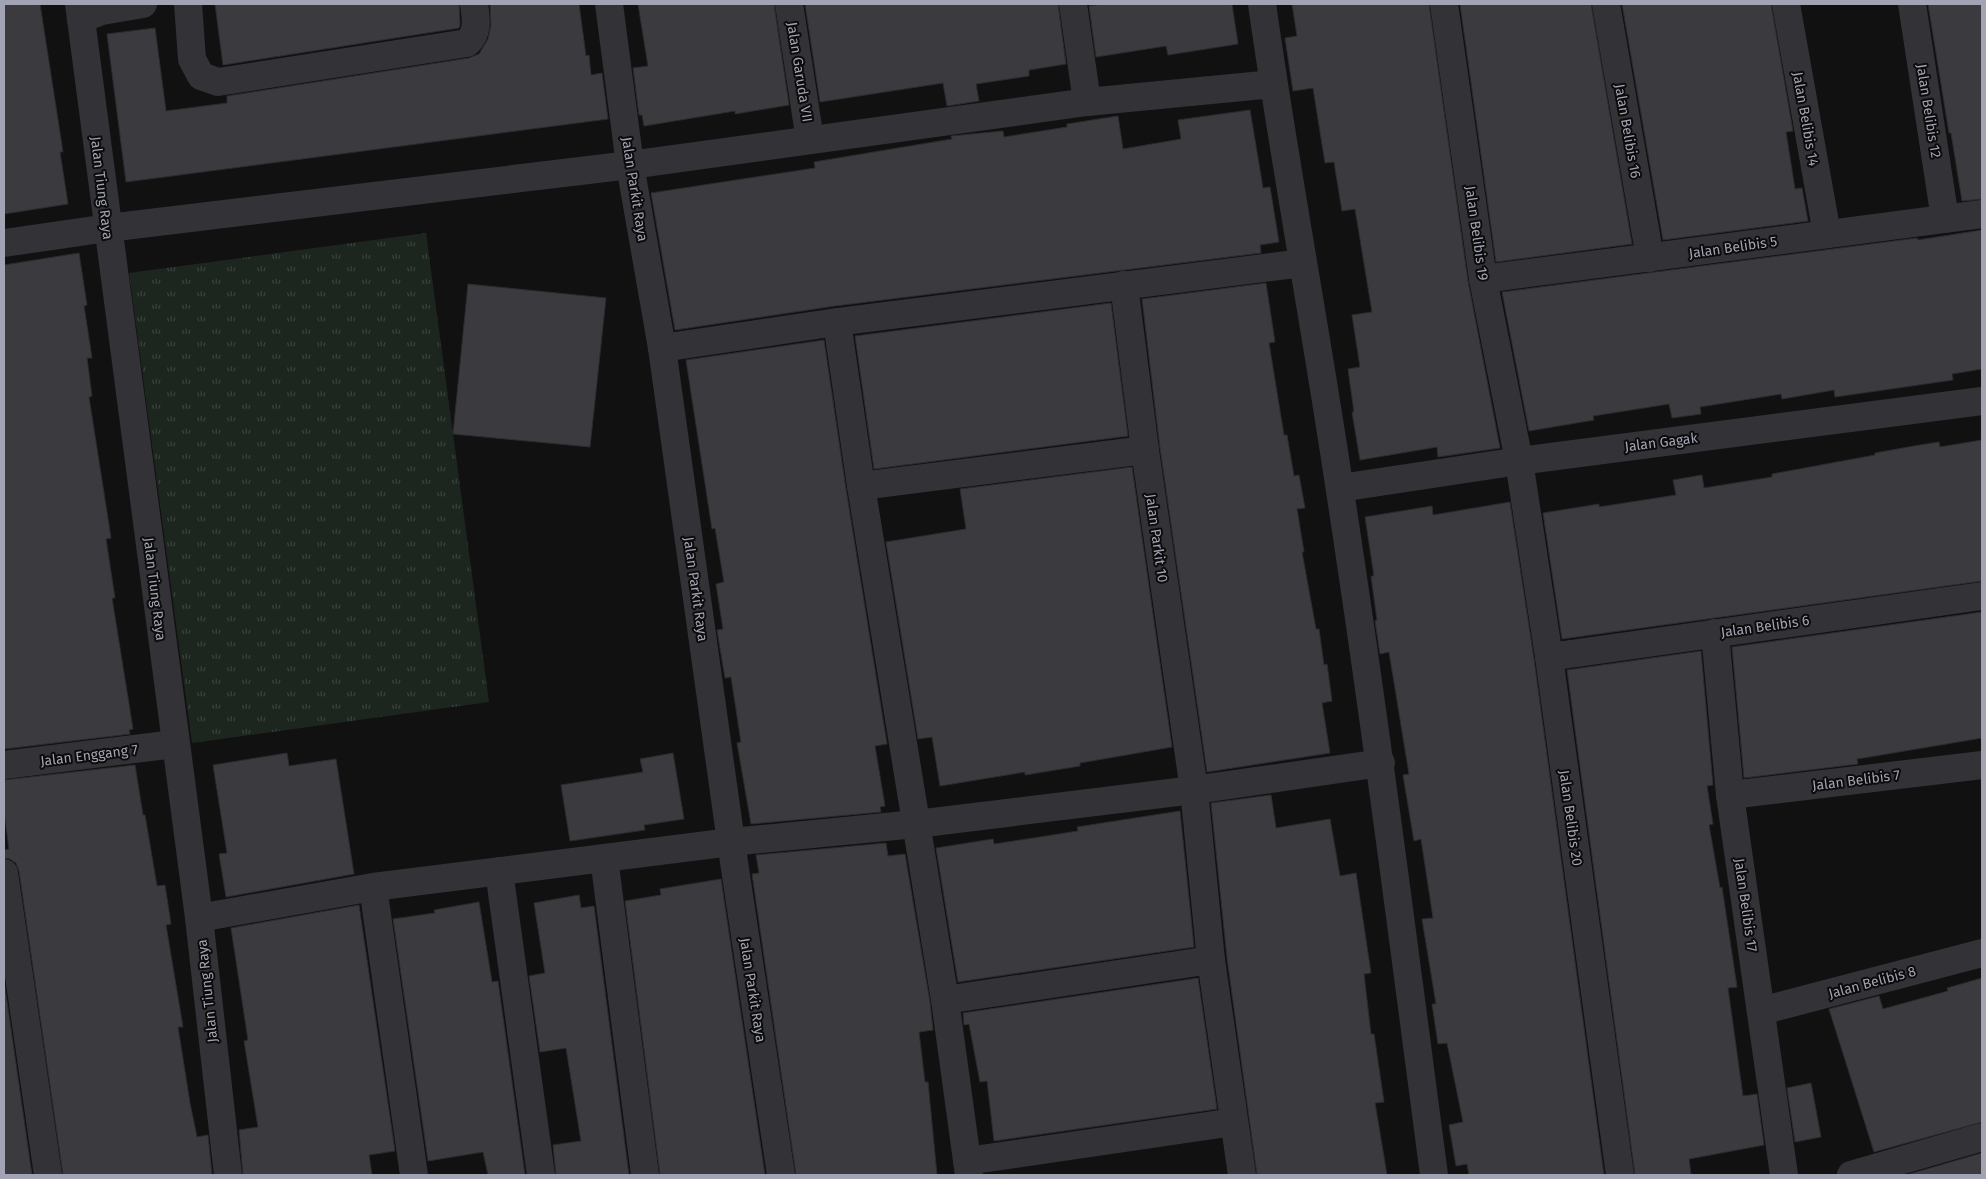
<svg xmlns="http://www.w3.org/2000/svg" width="1986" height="1179" viewBox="0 0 1986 1179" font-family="'Fira Sans',sans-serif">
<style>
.grass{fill:url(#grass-tufts)}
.building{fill:#3b3b3f;stroke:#2c2b2e}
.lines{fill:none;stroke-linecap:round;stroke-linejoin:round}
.minor{stroke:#323237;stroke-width:28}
.labels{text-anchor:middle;stroke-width:4;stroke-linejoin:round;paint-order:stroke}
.street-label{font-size:14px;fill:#a2a4b3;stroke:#0c0c0d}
</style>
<defs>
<pattern id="grass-tufts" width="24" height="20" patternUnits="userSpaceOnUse" patternTransform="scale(1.25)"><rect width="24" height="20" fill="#1d251f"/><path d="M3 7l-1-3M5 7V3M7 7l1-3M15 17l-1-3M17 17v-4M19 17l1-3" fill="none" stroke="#3b423d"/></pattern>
</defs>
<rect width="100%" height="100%" fill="#111112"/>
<!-- grass -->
<polygon class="grass" points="426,233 489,702 192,743 129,273"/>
<!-- building -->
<g class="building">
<polygon points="4,4 40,4 63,152 60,152 68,204 4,214"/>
<polygon points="215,4 459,4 460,24 459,28 223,65"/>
<polygon points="490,4 579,4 586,56 589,55 591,75 602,73 608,119 126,182 107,34 155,28 166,111 227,103 227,96 469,58 479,54 488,39 491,25"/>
<polygon points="638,4 774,4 789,105 735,114 735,111 644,126 642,115 639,115 633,68 648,66"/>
<polygon points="805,4 1058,4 1066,64 1029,70 1029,76 976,84 979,101 947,106 943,83 820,102"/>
<polygon points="1102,4 1232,4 1238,44 1168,55 1166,46 1096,57 1089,6"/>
<polygon points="1292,4 1429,4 1468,281 1500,448 1438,457 1437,447 1360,460 1352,412 1354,412 1348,369 1360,367 1352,315 1372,312 1355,209 1342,211 1334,162 1325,163 1313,88 1293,91 1285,38 1297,36"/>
<polygon points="1460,4 1591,4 1632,244 1496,262"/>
<polygon points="1622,4 1771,4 1793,131 1786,132 1795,189 1802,188 1808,221 1663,240"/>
<polygon points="1928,4 1982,4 1982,199 1962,201 1951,133 1949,133"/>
<polygon points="1250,110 1263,188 1270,187 1279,242 1260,245 1261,253 835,306 675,330 651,193 815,168 814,162 952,139 951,136 1003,131 1004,137 1067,127 1067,124 1118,116 1123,149 1181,139 1178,120"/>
<polygon points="1982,230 1982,369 1952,374 1953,380 1835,397 1834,390 1782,399 1781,394 1700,407 1701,414 1672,418 1669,404 1593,416 1594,420 1529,431 1502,292 1917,238 1918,240"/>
<polygon points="79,253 87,305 84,306 92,358 87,358 92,396 89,397 111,538 106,539 115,598 112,598 133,729 129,730 130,734 4,749 4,265"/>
<polygon points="1266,283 1275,342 1269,343 1284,435 1287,435 1294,476 1299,475 1305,508 1297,509 1304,552 1302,552 1316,629 1319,629 1324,665 1327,664 1332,701 1322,703 1330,753 1207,772 1160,448 1142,299"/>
<polygon points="468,284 606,298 590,447 453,434"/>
<polygon points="1111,303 1128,436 874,469 855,336"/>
<polygon points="824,340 846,489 887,744 875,746 885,806 880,807 881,812 751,824 737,743 741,742 731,677 725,678 717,630 723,629 716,584 724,582 715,528 712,529 686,360"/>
<polygon points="1982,440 1982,581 1562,639 1543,513 1599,504 1599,507 1676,495 1673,480 1702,475 1704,488 1772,477 1772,474 1875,455 1875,453 1914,446 1939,442 1940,447"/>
<polygon points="1132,467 1172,747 1080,763 1080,766 1025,775 1025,772 940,786 932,737 918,739 886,542 966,529 960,489"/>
<polygon points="1510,502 1534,659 1604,1175 1469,1175 1467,1164 1456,1166 1449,1125 1463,1122 1447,1043 1438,1044 1432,1004 1436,1004 1422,919 1433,918 1421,839 1414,841 1403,775 1409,774 1389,652 1380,654 1375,621 1377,620 1371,576 1374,576 1365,517 1432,506 1433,515"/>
<polygon points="1982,612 1982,738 1857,759 1858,764 1744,778 1732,647"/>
<polygon points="1701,651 1713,785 1707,786 1713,824 1709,825 1720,888 1722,887 1737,987 1728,988 1743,1096 1757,1094 1764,1145 1689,1159 1691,1175 1635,1175 1567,670"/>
<polygon points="287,753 289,766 336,759 354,874 226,897 219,854 227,853 213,765"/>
<polygon points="673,753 684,819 644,825 645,830 570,841 561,785 643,772 640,759"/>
<polygon points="135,765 143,815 145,815 157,886 165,885 171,924 166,925 183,1027 178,1027 190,1103 197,1137 208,1135 212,1175 63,1175 19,871 16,863 10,859 4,858 4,850 9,849 4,812 4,780"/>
<polygon points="1271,795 1276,828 1330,819 1340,876 1356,873 1371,973 1364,974 1371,1034 1374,1034 1384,1102 1375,1103 1387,1175 1257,1175 1227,958 1211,803"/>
<polygon points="1180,811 1194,947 958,982 936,848 993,839 994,844 1027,839 1078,831 1077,827"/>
<polygon points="886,843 888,856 905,854 930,1002 933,1030 919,1032 925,1082 928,1082 937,1175 796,1175 752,874 759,873 756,855"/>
<polygon points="721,879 765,1175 660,1175 625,901 661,895 660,889"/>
<polygon points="579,895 581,908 594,906 629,1175 556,1175 553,1145 581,1141 566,1048 540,1052 529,976 545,973 534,903"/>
<polygon points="479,902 492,982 498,981 525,1175 488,1175 483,1152 428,1161 393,919 435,913 434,910"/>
<polygon points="359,905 395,1151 369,1155 372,1175 243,1175 239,1130 258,1127 244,1041 248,1040 231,928"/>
<polygon points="1198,978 1217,1109 994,1141 987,1081 980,1082 969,1024 964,1025 963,1013"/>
<polygon points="1982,978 1982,1122 1874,1152 1829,1009 1879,996 1883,1009 1948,991 1947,988"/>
<polygon points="4,980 32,1175 4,1175"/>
<polygon points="1811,1083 1821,1137 1795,1142 1787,1088"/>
<polygon points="1982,1153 1982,1175 1906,1175"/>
</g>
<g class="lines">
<!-- minor -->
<g class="minor">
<polyline points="79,4 199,918 228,1175"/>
<path d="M188 4 192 59 201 76 218 82 467 43C479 32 476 19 474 4"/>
<polyline points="609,4 630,165 662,348 731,842 781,1175"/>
<polyline points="789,4 810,140"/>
<polyline points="1073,4 1087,102"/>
<path d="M1262 4C1285 167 1316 329 1340 491 1375 719 1404 947 1434 1175"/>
<polyline points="1444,4 1483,279 1519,461 1549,657 1620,1175"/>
<polyline points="1606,4 1650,258"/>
<polyline points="1786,4 1827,234"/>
<polyline points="1912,4 1945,219"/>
<polyline points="81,19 102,11 143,4"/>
<polyline points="4,243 108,228 630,165 1087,102 1273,84"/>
<polyline points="1483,279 1982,214"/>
<polyline points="1124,285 1145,450 1194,790 1211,960 1242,1175"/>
<polyline points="837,322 861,486 945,1000 969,1175"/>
<polyline points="662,348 837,322 1303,263"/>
<polyline points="861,486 1145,450"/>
<polyline points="1340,488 1519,461 1982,401"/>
<polyline points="1715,633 1730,795 1784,1175"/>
<polyline points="1549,657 1982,596"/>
<polyline points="4,765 175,744"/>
<polyline points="1730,795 1982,765"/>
<polyline points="604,858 645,1175"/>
<polyline points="499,871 541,1175"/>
<polyline points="4,873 48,1175"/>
<polyline points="373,887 414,1175"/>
<polyline points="199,918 373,887 731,842 916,824 1194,790 1381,763"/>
<polyline points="945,1000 1211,960"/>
<polyline points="1761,1011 1982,953"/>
<polyline points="967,1161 1234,1122"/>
<polyline points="1851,1175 1982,1137"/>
</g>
</g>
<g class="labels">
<!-- street labels -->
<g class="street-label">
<text transform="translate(800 72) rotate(81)" y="5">Jalan Garuda VII</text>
<text transform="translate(1929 111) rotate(81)" y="5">Jalan Belibis 12</text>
<text transform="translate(1806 119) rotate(80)" y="5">Jalan Belibis 14</text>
<text transform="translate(1628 131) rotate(80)" y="5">Jalan Belibis 16</text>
<text transform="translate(102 188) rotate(83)" y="5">Jalan Tiung Raya</text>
<text transform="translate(635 189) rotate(81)" y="5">Jalan Parkit Raya</text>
<text transform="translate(1477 233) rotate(82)" y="5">Jalan Belibis 19</text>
<text transform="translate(1733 247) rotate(-8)" y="5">Jalan Belibis 5</text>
<text transform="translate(1661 442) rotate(-7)" y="5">Jalan Gagak</text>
<text transform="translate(1157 538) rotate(82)" y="5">Jalan Parkit 10</text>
<text transform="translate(155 589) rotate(83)" y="5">Jalan Tiung Raya</text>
<text transform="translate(696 589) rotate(82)" y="5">Jalan Parkit Raya</text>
<text transform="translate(1765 626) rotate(-8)" y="5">Jalan Belibis 6</text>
<text transform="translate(89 755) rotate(-7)" y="5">Jalan Enggang 7</text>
<text transform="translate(1856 780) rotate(-7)" y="5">Jalan Belibis 7</text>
<text transform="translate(1571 818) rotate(82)" y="5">Jalan Belibis 20</text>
<text transform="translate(1746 905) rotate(82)" y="5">Jalan Belibis 17</text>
<text transform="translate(1872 982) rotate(-15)" y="5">Jalan Belibis 8</text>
<text transform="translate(753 990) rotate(81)" y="5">Jalan Parkit Raya</text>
<text transform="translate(207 991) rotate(-96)" y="5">Jalan Tiung Raya</text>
</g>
</g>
<!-- border -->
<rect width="1986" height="1179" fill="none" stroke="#a2a4b3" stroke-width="10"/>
</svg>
